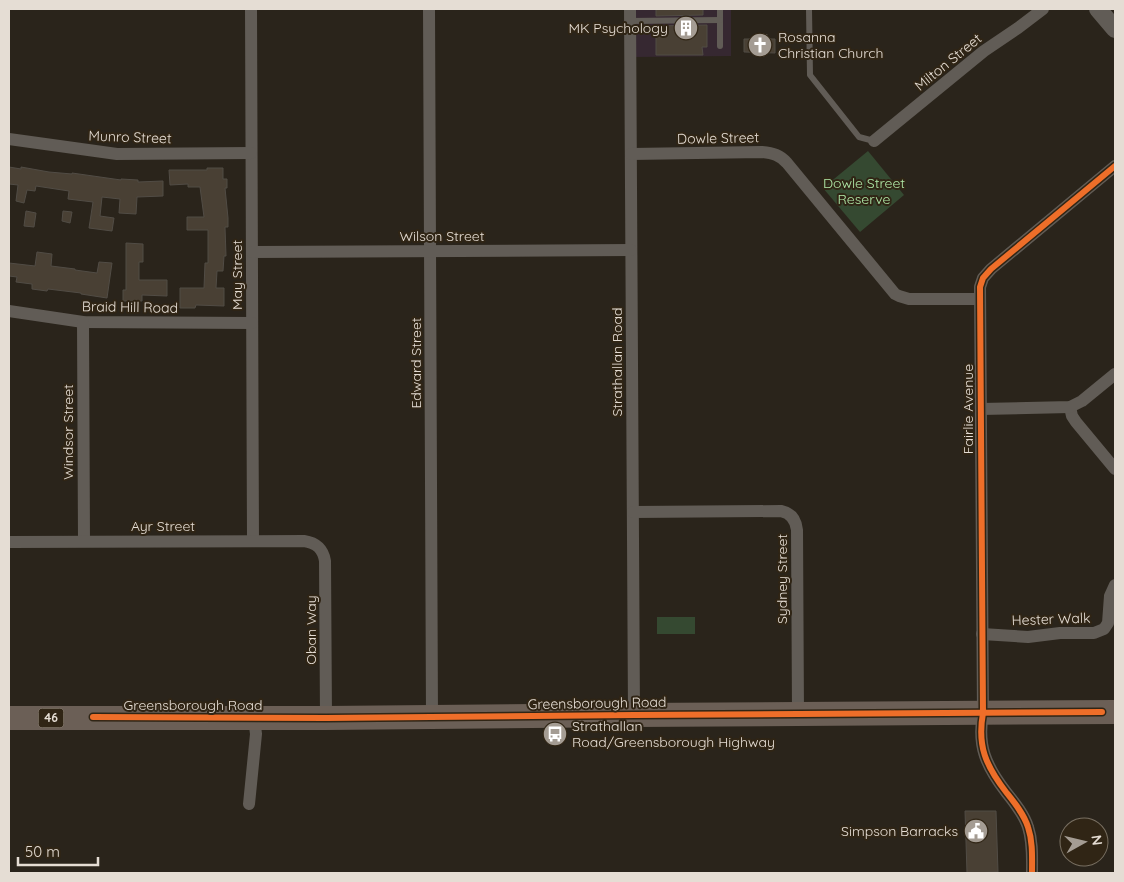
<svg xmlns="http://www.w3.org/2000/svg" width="1124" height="882" viewBox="0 0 1124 882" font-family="Quicksand,sans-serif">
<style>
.commercial{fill:#362831}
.green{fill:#354931}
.building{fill:#494034;stroke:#514c45}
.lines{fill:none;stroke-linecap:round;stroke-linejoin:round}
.lane{stroke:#615c56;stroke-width:6}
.street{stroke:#615c56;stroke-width:12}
.secondary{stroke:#615c56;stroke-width:18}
.highway{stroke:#6b5f56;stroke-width:24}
.cycleway-casing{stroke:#302515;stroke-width:9}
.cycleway{stroke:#ee6e29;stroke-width:6}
.labels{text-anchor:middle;stroke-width:4;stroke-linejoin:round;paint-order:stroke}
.shield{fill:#302515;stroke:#afa69b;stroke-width:1}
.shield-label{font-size:12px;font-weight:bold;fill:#e5ddd4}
.poi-label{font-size:14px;fill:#e5ddd4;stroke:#302515;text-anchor:end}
.street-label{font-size:14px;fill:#e5ddd4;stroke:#302515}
.park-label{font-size:14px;fill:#b0eaa9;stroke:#302515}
</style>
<rect width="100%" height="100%" fill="#2a241b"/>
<!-- commercial -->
<polygon class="commercial" points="636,9 731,9 731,56 636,57"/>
<!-- green -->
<g class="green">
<polygon points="868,151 904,195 860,232 823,188"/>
<rect x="657" y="617" width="38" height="17"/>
</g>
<!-- building -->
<g class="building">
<polygon points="656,9 703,9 703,15 656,16"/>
<polygon points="707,25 707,47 702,47 703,55 656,55 656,26"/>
<polygon points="744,39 775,39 775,53 744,52"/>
<polygon points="9,167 21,169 21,167 49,172 72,174 72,173 121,180 121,179 138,180 138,182 163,181 163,196 137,197 136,214 119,213 120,199 102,197 100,216 114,218 112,231 89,228 93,202 68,199 69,191 36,186 35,191 27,190 24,203 16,201 18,185 9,184"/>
<polygon points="207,168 223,168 223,179 227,179 227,188 225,188 228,218 228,227 225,227 226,256 224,256 223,271 217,271 216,288 224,288 224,306 196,305 195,308 180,308 180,288 204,288 205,263 208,263 208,230 187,230 187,217 204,217 200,187 188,187 188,184 170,185 169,170 207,170"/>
<polygon points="26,211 36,213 34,227 24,226"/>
<polygon points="63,211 72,212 70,223 62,221"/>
<polygon points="126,243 143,244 143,262 139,262 139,280 167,280 167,296 142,295 142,301 123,301 123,290 126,290"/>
<polygon points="37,252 52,254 51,266 75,269 75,270 97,273 99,262 112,263 107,298 81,294 81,293 48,289 47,291 32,289 32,284 16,282 17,277 9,276 9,263 35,266"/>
<polygon points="965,811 996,811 998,872 967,873"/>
</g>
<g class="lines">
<!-- lane -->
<g class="lane">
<polyline points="720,9 720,46"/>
<polyline points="809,9 810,75 859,137 874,141"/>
<polyline points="630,21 720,20"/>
</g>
<!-- street -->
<g class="street">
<polyline points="251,9 253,541"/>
<polyline points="429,9 432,717"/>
<polyline points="630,9 634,715"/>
<polyline points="9,139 117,154 251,153"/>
<polyline points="874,141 984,51 1018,28 1043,9"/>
<path d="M631 154 762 152C773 153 780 155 787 163L895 294 899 296 909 299H980"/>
<polyline points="252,252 631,250"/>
<polyline points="9,311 83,322 252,323"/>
<polyline points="83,322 84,541"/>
<polyline points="1070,407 1072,416 1076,422 1115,469"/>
<polyline points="981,409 1070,407 1082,401 1115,374"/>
<path d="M633 512 781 511C791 513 796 520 797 530L798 714"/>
<path d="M9 542 304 541C317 543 323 549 325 561L326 718"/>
<polyline points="982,634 1028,637 1060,633 1094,633 1104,629 1108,623 1110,596 1115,585"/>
<polyline points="249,804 256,734 254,718"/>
<path d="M1032 873C1032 858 1033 842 1028 827 1024 814 1014 802 1006 792 986 766 977 746 983 713L980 287 983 278 991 269 1115 166"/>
</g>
<!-- secondary -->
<polyline class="secondary" points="1098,9 1115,29"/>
<!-- highway -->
<polyline class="highway" points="9,718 326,718 634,715 1115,712"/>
<!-- cycleway casing -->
<g class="cycleway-casing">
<g id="cycleway">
<polyline points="93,717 326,718 634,715 1102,712"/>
<path d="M1032 873C1032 858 1033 842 1028 827 1024 814 1014 802 1006 792 986 766 977 746 983 713L980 287 983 278 991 269 1115 166"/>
</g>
</g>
<!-- cycleway -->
<use href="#cycleway" class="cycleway"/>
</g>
<!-- icons -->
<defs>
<g id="building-disc" transform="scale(1.25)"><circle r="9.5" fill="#a49c93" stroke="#302515"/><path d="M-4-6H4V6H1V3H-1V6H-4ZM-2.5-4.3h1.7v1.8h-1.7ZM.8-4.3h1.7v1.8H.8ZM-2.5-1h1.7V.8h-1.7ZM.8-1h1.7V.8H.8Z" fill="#fff"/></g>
<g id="church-disc" transform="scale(1.25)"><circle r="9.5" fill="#a49c93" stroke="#302515"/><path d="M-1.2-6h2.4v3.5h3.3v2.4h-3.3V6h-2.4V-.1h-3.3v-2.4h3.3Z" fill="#fff"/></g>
<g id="bus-disc" transform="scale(1.25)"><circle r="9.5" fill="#a49c93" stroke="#302515"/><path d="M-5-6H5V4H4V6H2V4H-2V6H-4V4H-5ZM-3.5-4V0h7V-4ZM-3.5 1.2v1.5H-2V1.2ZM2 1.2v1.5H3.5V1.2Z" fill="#fff"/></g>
<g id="civic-disc" transform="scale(1.25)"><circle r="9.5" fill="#a49c93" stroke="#302515"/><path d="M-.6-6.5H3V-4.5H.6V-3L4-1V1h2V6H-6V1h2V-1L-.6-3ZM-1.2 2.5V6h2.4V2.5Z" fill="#fff"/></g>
</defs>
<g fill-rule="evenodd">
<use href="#building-disc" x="686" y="28"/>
<use href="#church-disc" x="760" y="45"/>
<use href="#bus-disc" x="555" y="734"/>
<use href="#civic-disc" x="976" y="831"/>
</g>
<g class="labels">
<!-- shield labels -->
<rect class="shield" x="38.5" y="708.5" width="25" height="19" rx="4"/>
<g class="shield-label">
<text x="51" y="722">46</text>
</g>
<!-- poi labels -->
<g class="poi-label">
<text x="668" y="33">MK Psychology</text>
<text x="778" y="42" text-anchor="start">Rosanna<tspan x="778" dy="16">Christian Church</tspan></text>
<text x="572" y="731" text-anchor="start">Strathallan<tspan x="572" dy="16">Road/Greensborough Highway</tspan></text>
<text x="958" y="836">Simpson Barracks</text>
</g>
<!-- street labels -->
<g class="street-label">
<text transform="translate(948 62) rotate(-39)" y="5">Milton Street</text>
<text transform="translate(130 137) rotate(2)" y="5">Munro Street</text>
<text transform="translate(718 138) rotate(-1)" y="5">Dowle Street</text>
<text x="442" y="241">Wilson Street</text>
<text transform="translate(237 275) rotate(-90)" y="5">May Street</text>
<text transform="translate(130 307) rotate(1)" y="5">Braid Hill Road</text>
<text transform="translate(617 362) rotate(-90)" y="5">Strathallan Road</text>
<text transform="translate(416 363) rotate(-90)" y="5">Edward Street</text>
<text transform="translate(968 409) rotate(-90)" y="5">Fairlie Avenue</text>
<text transform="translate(68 432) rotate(-90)" y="5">Windsor Street</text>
<text x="163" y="531">Ayr Street</text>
<text transform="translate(782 579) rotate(-90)" y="5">Sydney Street</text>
<text transform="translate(1051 619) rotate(-2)" y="5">Hester Walk</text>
<text transform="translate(311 630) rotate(-90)" y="5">Oban Way</text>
<text transform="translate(597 703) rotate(-1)" y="5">Greensborough Road</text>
<text x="193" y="710">Greensborough Road</text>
</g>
<!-- park labels -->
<g class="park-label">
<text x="864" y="188">Dowle Street<tspan x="864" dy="16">Reserve</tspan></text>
</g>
</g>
<!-- border -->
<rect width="1124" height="882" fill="none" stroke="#e5ddd4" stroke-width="20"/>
<!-- north arrow -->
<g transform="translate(1084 842) rotate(82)"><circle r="24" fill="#302515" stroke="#786f61"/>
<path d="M0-4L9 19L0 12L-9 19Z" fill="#a49c93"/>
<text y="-8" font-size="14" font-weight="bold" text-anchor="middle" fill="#e5ddd4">N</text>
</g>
<!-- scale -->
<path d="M18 857v8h80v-8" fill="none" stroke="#e5ddd4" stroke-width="2.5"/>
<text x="25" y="857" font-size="15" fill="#e5ddd4" stroke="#302515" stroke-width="4" paint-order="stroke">50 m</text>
</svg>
